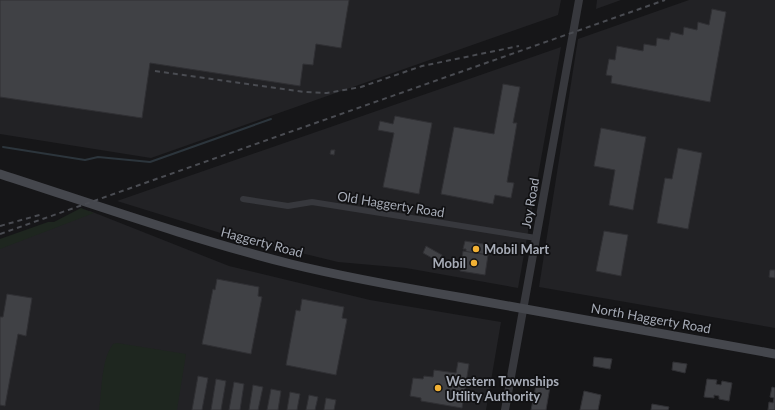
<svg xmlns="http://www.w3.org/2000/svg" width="775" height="410" viewBox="0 0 775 410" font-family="Lato,sans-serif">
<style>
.built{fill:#222225}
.green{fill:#1e261f}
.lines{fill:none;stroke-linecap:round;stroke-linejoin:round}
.stream{stroke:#2c353c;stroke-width:2}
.building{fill:#404145;stroke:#303034}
.minor{stroke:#37383d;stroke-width:6}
.tertiary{stroke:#37383d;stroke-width:8}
.secondary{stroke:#45474d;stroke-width:9}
.rail{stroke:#4a4c52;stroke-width:2;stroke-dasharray:5 4;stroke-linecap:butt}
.poi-dot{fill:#f2b134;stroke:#111113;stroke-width:1.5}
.labels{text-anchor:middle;stroke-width:3.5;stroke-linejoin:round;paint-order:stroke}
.street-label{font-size:13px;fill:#a8adb8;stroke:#111113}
.poi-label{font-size:13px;font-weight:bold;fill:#a8adb8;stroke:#111113;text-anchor:start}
</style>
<rect width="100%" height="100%" fill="#161618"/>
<!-- built -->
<g class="built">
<polygon points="0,0 561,0 558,15 151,158 0,134"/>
<polygon points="597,0 621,0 596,9"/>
<polygon points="689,0 775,0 775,328 539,287 578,39"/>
<polygon points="561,47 518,288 406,268 338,262 227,235 117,201"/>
<polygon points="90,211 229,266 370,300 501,322 486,410 0,410 0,244"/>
</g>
<!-- green -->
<g class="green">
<polygon points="81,208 94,213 0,249 0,239 48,222 54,222"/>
<path d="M117 343 186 354 177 410H99C102 390 101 360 113 344Z"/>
</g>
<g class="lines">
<!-- stream -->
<polyline class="stream" points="3,147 85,160 98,157 150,162 271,119"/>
</g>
<!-- building -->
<g class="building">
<polygon points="0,0 349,0 341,48 316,44 313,65 303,64 300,86 150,63 142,118 0,97"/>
<polygon points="712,9 726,12 710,102 611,83 612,76 606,75 609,59 615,60 617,46 643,51 644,44 656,46 657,38 669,40 671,32 683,35 684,27 697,30 698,22 709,25"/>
<polygon points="503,84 520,87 513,123 517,123 507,182 514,183 511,198 495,195 493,204 441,194 454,127 494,134"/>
<polygon points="395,116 432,123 419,194 383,187 394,133 378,130 380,121 393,124"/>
<polygon points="601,128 646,137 633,210 609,205 615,170 594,166"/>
<polygon points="678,148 702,153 688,229 657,223 665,178 672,179"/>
<polygon points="331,150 335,150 334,155 330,154"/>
<polygon points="604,231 628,235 621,276 596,271"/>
<polygon points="465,241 489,245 487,255 466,252 466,249 463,249"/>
<polygon points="426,246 442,255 439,262 423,253"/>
<polygon points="463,251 488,255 485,275 460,271"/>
<polygon points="770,270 775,270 775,278 769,277"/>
<polygon points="217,279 259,287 258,296 262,297 251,354 202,344 213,289 215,290"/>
<polygon points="7,294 32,298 26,336 18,334 5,406 0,405 0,317 3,317"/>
<polygon points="302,299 344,307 342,318 347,319 336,375 286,365 296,310 300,311"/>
<polygon points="594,357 612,359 610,369 593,366"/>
<polygon points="458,362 469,364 462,408 421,401 421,398 410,396 413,378 423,379 424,376 433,377 434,370 456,373"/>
<polygon points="673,362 687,364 685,373 672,370"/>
<polygon points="198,376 208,378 202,410 192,410"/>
<polygon points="216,379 226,381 221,410 211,410"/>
<polygon points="707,379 717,380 716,384 721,385 722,381 732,383 729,401 719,399 719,396 714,395 714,398 704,397"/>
<polygon points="234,382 244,384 240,410 229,410"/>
<polygon points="253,385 263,387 258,410 249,410"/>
<polygon points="536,385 550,387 546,410 531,410"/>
<polygon points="772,387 775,388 775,410 768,410 769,402 773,403 774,398 770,397"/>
<polygon points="271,389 281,391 278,410 267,410"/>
<polygon points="584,391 601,395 598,410 580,410"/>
<polygon points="290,392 300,394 297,410 287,410"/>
<polygon points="309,395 318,397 315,410 306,410"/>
<polygon points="326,398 336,400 334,410 324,410"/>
<polygon points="652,404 669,407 668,410 651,410"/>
</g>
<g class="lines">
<!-- minor -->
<polyline class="minor" points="243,199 288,206 312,202 536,238"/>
<!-- tertiary -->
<polyline class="tertiary" points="505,410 579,0"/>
<!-- secondary -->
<path class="secondary" d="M0 174C96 205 192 239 291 264 348 278 406 288 464 298 567 317 671 335 775 354"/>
<!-- rail -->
<g class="rail">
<polyline points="155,71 304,92 327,93 361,87 422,66 519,46"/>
<polyline points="0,226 43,214"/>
<polyline points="0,234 665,0"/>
</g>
</g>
<!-- markers -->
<g class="poi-dot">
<circle cx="476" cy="249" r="4"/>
<circle cx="474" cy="263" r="4"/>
<circle cx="438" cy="388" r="4"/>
</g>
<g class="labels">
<!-- street labels -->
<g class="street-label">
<text transform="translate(530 203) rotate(-80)" y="5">Joy Road</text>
<text transform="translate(391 204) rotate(9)" y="5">Old Haggerty Road</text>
<text transform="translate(262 242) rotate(15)" y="5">Haggerty Road</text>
<text transform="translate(651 318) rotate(10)" y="5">North Haggerty Road</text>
</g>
<!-- poi labels -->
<g class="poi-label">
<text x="484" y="254">Mobil Mart</text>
<text x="466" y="268" text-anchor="end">Mobil</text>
<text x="446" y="386">Western Townships<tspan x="446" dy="15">Utility Authority</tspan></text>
</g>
</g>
</svg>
